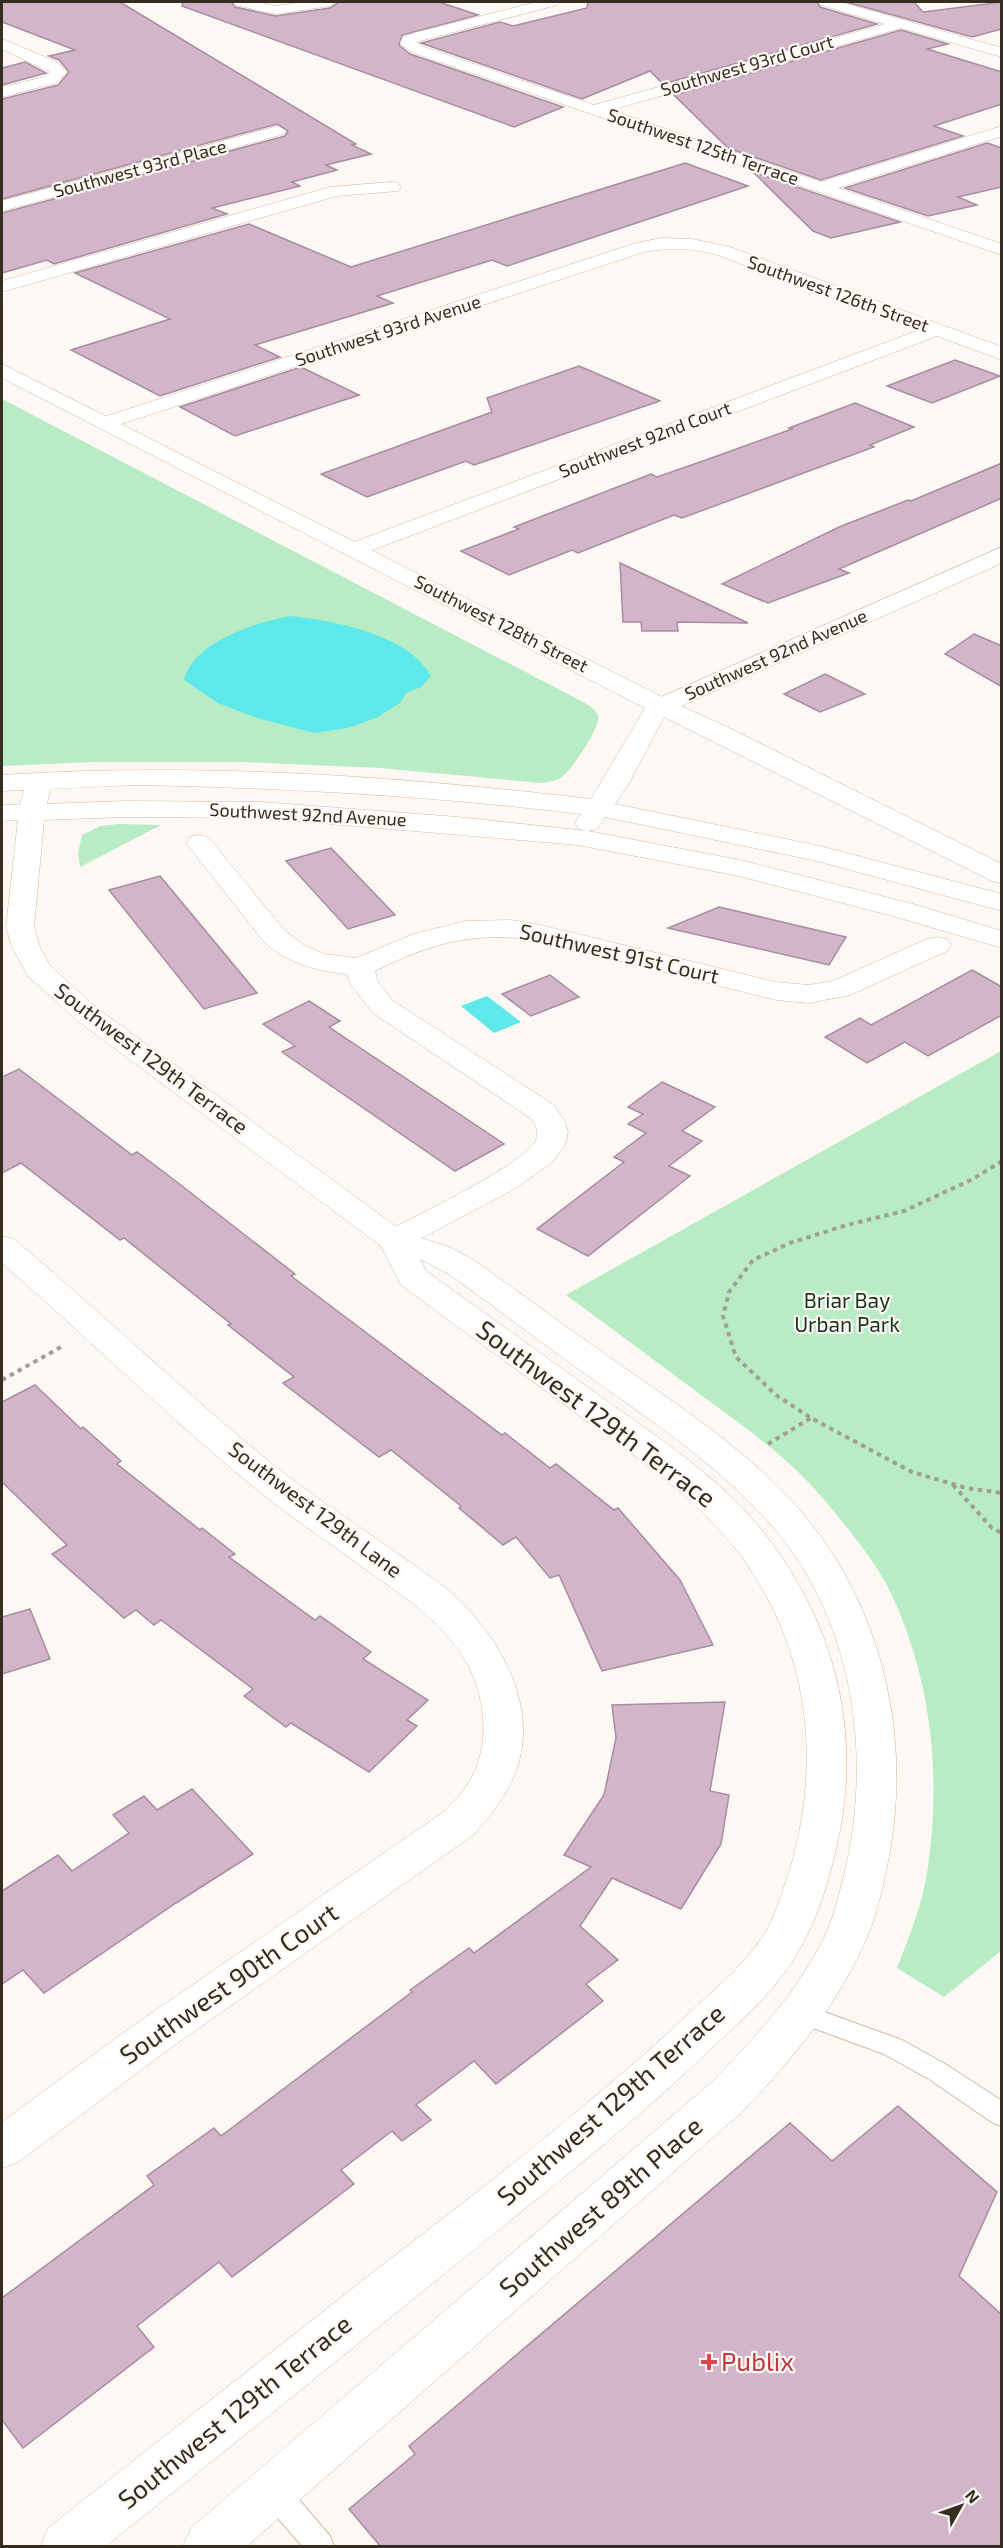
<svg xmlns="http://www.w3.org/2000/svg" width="1003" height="2548" viewBox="0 0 1003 2548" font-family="'Exo 2',sans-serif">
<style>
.green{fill:#b7ecc4}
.water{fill:#5fe8ea}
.building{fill:#d3b5ca;stroke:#a88ca0;stroke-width:1.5}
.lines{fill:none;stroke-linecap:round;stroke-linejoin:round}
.service-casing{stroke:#d2baa1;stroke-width:2}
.minor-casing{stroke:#d2baa1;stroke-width:1}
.tertiary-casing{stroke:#d2baa1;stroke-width:1}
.path{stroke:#a49d96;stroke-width:4;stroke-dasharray:4.5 4.5;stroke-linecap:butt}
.service{fill:#fff;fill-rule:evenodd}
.minor{fill:#fff;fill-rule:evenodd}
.tertiary{fill:#fff;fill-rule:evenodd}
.health-dot{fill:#e0444e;stroke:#fdf8f3;stroke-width:2}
.labels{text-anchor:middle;stroke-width:4.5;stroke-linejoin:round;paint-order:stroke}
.far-street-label{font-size:18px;fill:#352c22;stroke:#fdf8f3}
.street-label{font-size:21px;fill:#352c22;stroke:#fdf8f3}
.park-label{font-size:21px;fill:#143720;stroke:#fdf8f3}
.near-street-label{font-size:26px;fill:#352c22;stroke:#fdf8f3}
.near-health-label{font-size:26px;fill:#be3a42;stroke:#fdf8f3;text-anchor:start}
</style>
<rect width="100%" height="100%" fill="#fdf8f3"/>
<!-- green -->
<g class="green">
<path d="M2 399 585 703C590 706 596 710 598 716 601 727 572 769 563 776 557 781 549 782 541 783L380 768 244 762H93L2 766Z"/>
<polygon points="119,824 161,825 80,867 78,853 82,835 100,826"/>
<path d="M1001 1051V1951L944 1997 897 1968C909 1937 922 1906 927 1873 942 1778 932 1681 891 1593 877 1563 841 1519 819 1494 785 1455 742 1425 701 1395 656 1361 611 1328 566 1295Z"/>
</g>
<!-- water -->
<g class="water">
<path d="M291 616C334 621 408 634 431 676L421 687 406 693 400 703 376 718 348 728 314 733 254 717 218 703 184 680C193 642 257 622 291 616Z"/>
<polygon points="487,996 521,1022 494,1033 461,1006"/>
</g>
<!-- building -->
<g class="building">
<polygon points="2,2 120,2 356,144 352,145 371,154 326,165 337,170 292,182 300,186 212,208 227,214 54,264 47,260 2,273 2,213 285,136 288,131 277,124 2,199 2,99 58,85 69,72 59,60 49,56 75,50 2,22"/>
<polygon points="183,2 231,2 235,7 276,16 330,8 339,2 439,2 478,15 402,35 399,45 410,54 563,107 514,127 182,6"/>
<polygon points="588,2 817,2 820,7 877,24 663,84 650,71 582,99 421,43 500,22 513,26 587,8"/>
<polygon points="846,2 914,2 923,12 1002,2 1002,29 972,37"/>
<polygon points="901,30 948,44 927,49 1002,72 1002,104 934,126 963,136 821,180 728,148 674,95"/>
<polygon points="25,62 46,73 2,85 2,68"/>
<polygon points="987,143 1002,148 1002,187 958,197 977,205 928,216 845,188"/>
<polygon points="685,163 748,186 507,266 492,260 377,296 393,303 255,345 280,357 160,396 71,350 170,319 75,273 249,224 351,267"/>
<polygon points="753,172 900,222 831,238 813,231"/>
<polygon points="955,360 1000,376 932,403 887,386"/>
<polygon points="579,366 660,401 474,465 466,461 367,497 321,474 492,412 487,398"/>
<polygon points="301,367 359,395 235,436 180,407"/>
<polygon points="855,403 914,427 870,445 874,447 682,518 674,515 578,553 572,550 509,575 461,551 519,529 514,527 651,474 657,477 703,461 792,429 789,428"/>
<polygon points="1002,463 1002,498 839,569 849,573 768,603 722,584 839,527 908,500 911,501"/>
<polygon points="620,563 748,623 677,622 678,631 642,631 641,622 623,622"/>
<polygon points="974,634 1002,646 1002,687 945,654"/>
<polygon points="825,674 865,694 820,712 784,694"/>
<polygon points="331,848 395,915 348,929 286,861"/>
<polygon points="160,876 257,993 204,1009 109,890"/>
<polygon points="719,907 846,937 829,965 668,928"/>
<polygon points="972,970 1002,987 1002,1015 928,1056 905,1042 867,1063 825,1037 860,1018 871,1025"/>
<polygon points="550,975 579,997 531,1016 502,994"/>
<polygon points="309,1001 340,1021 329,1027 504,1144 455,1171 282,1052 295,1046 263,1024"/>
<polygon points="19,1069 132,1155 137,1152 173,1179 295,1274 291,1276 502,1435 505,1433 550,1468 556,1464 614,1510 618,1508 680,1580 713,1645 602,1671 559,1575 550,1578 516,1537 503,1545 459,1508 461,1506 391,1450 379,1457 283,1383 294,1377 228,1325 231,1324 124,1238 120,1240 21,1163 2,1173 2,1077"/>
<polygon points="662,1082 715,1107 682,1131 702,1141 669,1166 690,1176 588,1256 537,1229 624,1162 614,1157 646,1133 628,1124 643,1114 628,1107"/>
<polygon points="35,1385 81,1429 83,1427 121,1461 117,1464 200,1530 202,1528 235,1554 229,1557 315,1620 320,1616 371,1652 363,1659 428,1700 407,1720 417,1726 369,1772 291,1723 286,1727 244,1696 253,1689 161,1620 154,1625 136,1610 124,1618 52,1554 67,1545 2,1482 2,1402"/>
<polygon points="30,1609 50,1659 2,1674 2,1617"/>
<polygon points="725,1702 710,1791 729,1795 721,1844 681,1909 612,1878 580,1926 618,1960 586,1984 603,2001 496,2084 474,2061 416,2105 431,2120 402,2141 392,2131 341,2170 354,2184 232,2277 219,2262 137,2326 154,2347 23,2448 2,2420 2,2298 154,2185 147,2176 214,2128 221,2136 412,1992 410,1990 469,1948 474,1953 591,1867 564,1855 604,1795 616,1738 612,1705"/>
<polygon points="192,1789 253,1854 176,1903 44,1993 23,1970 2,1984 2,1891 58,1855 72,1871 129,1833 113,1815 144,1796 157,1810"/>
<polygon points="898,2106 997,2192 959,2276 1002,2315 1002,2547 381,2547 349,2509 415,2454 409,2446 790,2123 832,2161"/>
</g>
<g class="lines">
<!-- service casing -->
<g class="service-casing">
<g id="service">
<polygon points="802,2004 902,2040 947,2065 1002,2101 1002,2126 993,2123 929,2079 884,2054 794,2021 790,2014 794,2007"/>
<polygon points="273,2477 283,2481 330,2536 334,2546 302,2546 263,2501 259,2491 263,2481"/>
</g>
</g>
<!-- minor casing -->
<g class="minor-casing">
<g id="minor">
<polygon points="233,2 258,2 276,6 304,2 337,2 330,6 276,14 235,5"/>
<polygon points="537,2 559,2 557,5 416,42 421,46 594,105 885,24 821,5 819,2 840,2 1002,48 1002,57 901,28 611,110 821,182 1002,126 1002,136 838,188 1002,244 1002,255 411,52 400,43 403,37 414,33"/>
<polygon points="2,39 57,62 67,72 56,83 2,97 2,87 44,77 50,72 2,49"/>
<polygon points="278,126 286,131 284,134 2,211 2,201"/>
<polygon points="392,182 398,183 401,187 398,191 337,196 2,292 2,281 330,187"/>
<path d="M661 238 692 239 730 247 1002 347V360L937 336 354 557 346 555 343 550 346 545 919 330 718 255C693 248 669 247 644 252L112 427 105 429 98 427 95 423 98 419 633 244Z"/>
<polygon points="1002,547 1002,563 670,711 661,713 652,711 649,706 652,701"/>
<path d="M199 835 208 837 285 931 304 945 324 954 356 958 414 934 466 921 511 920 536 924 776 982 809 985 833 981 927 939 937 937 947 939 951 945 947 951 850 995 809 1003 776 1000 536 940C471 932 434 942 375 971L378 982 393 1001 554 1105 564 1120 568 1132 565 1146 551 1163 514 1189 405 1247 394 1250 383 1247 378 1240 383 1233C410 1219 527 1163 536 1140 539 1133 536 1125 532 1119L373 1013 350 983 347 974C317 971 289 964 265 943L186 843 190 837Z"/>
<path d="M2 1236 14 1239C99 1311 180 1388 266 1459 308 1493 354 1523 398 1554 420 1570 444 1584 463 1604 505 1647 538 1710 516 1771 507 1795 490 1816 473 1835L162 2054 18 2162 2 2168V2122L130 2028 445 1811C452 1803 462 1794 468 1784 490 1749 487 1704 469 1667 448 1626 409 1600 372 1574 333 1545 293 1519 255 1488 168 1417 87 1337 2 1263Z"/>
</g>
</g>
<!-- tertiary casing -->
<g class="tertiary-casing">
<path id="tertiary" d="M2 364 670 701 723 725 1002 864V883L992 881 664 717 629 783 615 804 820 846 1002 894V911L817 861 605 817 597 829 588 831 740 860 913 904 1002 931V948L893 916 739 876 578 845 261 818 126 817 44 820 34 927 40 947 50 966 98 1009 405 1233 447 1246 472 1259C518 1291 563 1325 609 1357 670 1400 733 1440 785 1494 881 1593 916 1737 886 1871 881 1896 875 1920 864 1944 836 2007 791 2060 744 2110L247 2546H183L191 2528 712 2082C754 2039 796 1994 823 1940 834 1919 839 1894 845 1871 872 1756 854 1626 778 1533 725 1469 654 1423 587 1375 540 1342 495 1307 449 1274L420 1259 426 1271C487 1315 548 1358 608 1402 662 1440 718 1477 760 1528 837 1623 865 1739 834 1857 826 1892 814 1926 795 1957 775 1990 745 2017 717 2043 658 2100 596 2152 533 2202 391 2317 249 2432 106 2546H41L48 2528C157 2442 267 2356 376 2270 449 2214 522 2158 592 2099 628 2069 664 2038 698 2005 724 1981 752 1957 769 1926 779 1905 786 1881 793 1859 822 1749 806 1640 735 1548 692 1494 635 1456 580 1416 520 1372 461 1329 401 1285L381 1246 78 1021 28 976 12 947 6 927 18 820 2 821V805H20L24 790 2 791V775C198 762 396 776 591 799L645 708 2 378ZM137 785C286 788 433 796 581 814L575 823 579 829 587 831 458 817 261 802 126 801 47 804 50 789Z"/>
</g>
<!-- path -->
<g class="path">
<polyline points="1002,1161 973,1179 904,1211 847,1225 790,1243 753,1260 729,1292 723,1316 736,1357 776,1395 811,1418 912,1472 966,1488 1002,1493"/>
<polyline points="2,1380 61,1347"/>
<polyline points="768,1444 811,1418"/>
<polyline points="953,1485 992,1528 1002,1533"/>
</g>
<!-- service -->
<use href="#service" class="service"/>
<!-- minor -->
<use href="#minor" class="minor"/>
<!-- tertiary -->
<use href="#tertiary" class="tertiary"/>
</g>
<!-- markers -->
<path class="health-dot" d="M706 2353h6v6h6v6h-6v6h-6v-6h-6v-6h6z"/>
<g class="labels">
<!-- far-street labels -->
<g class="far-street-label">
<text transform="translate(747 66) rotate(-16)" y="6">Southwest 93rd Court</text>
<text transform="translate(703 147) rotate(19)" y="6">Southwest 125th Terrace</text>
<text transform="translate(140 169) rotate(-15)" y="6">Southwest 93rd Place</text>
<text transform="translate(838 294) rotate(20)" y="6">Southwest 126th Street</text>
<text transform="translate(388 331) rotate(-18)" y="6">Southwest 93rd Avenue</text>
<text transform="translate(645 440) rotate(-21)" y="6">Southwest 92nd Court</text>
<text transform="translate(501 624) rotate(27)" y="6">Southwest 128th Street</text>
<text transform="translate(776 655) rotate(-24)" y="6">Southwest 92nd Avenue</text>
<text transform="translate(308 815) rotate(3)" y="6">Southwest 92nd Avenue</text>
</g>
<!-- street labels -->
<g class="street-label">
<text transform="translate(619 954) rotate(13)" y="7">Southwest 91st Court</text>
<text transform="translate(151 1059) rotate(37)" y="7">Southwest 129th Terrace</text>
<text transform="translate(315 1510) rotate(37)" y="7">Southwest 129th Lane</text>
</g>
<!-- park labels -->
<g class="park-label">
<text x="847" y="1308">Briar Bay<tspan x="847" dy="24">Urban Park</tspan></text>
</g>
<!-- near-street labels -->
<g class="near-street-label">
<text transform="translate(596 1414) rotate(37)" y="9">Southwest 129th Terrace</text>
<text transform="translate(229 1984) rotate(-35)" y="9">Southwest 90th Court</text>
<text transform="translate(611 2105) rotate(-41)" y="9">Southwest 129th Terrace</text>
<text transform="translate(601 2207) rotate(-41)" y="9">Southwest 89th Place</text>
<text transform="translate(235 2412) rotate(-39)" y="9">Southwest 129th Terrace</text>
</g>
<!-- near-health labels -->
<g class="near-health-label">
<text x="721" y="2371">Publix</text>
</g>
</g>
<!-- border -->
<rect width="1003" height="2548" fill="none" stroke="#352c22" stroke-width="6"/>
<!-- north arrow -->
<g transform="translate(961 2506) rotate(50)" stroke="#fdf8f3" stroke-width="4.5" paint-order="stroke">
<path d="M0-4.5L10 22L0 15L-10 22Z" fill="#352c22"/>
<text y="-9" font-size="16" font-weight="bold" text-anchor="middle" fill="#352c22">N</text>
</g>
</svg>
